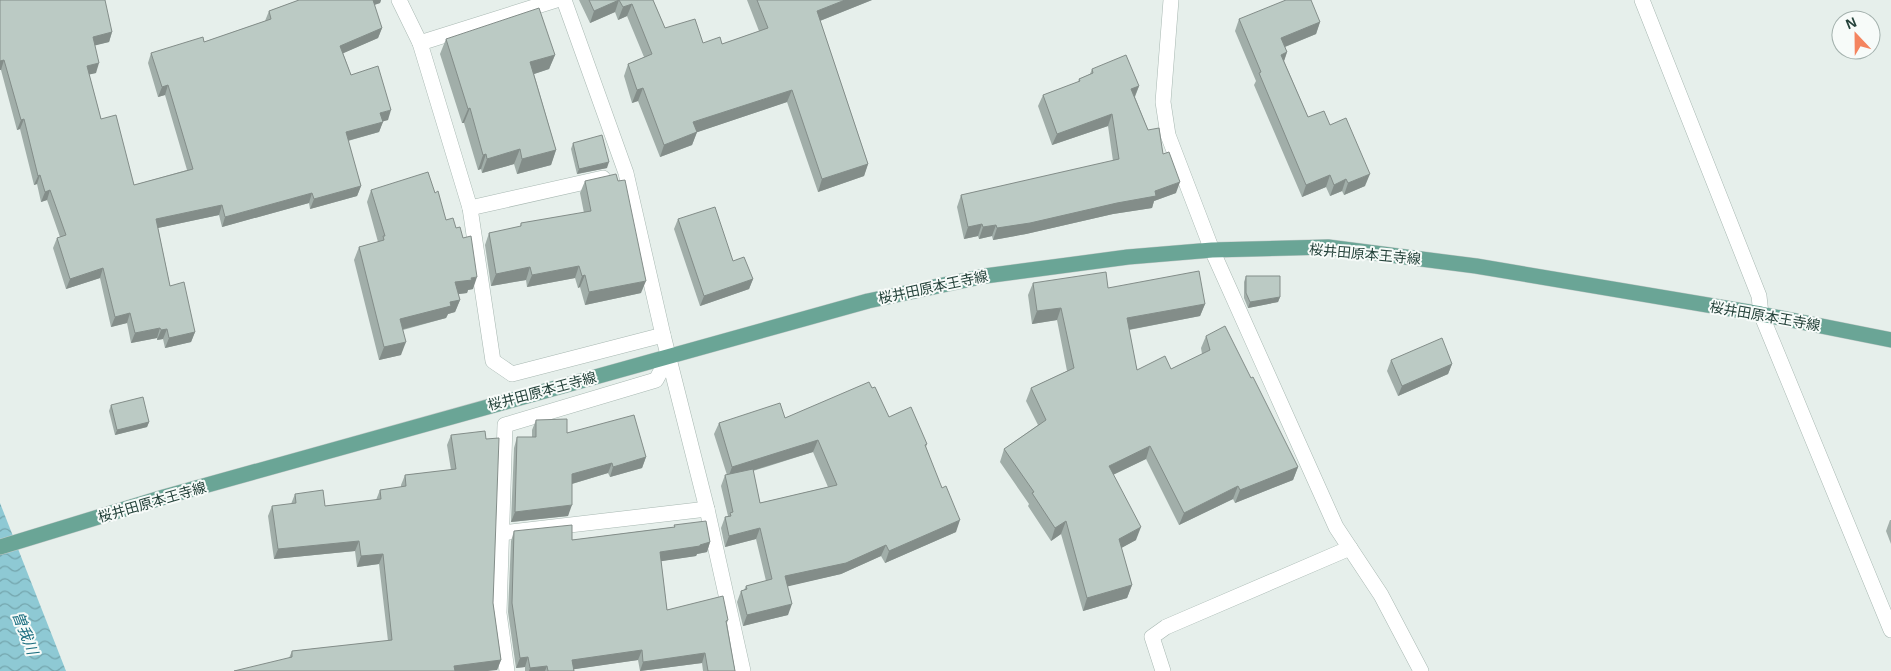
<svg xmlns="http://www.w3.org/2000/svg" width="1891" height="671" viewBox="0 0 1891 671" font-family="Helvetica,'Noto Sans JP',sans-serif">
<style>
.water{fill:url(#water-waves)}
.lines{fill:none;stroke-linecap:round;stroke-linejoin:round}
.minor-casing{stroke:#a8b8b2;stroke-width:16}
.primary-casing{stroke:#c2cac8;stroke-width:16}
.minor{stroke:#fff;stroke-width:15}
.primary{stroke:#6aa596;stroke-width:15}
.wall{fill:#a1aea9;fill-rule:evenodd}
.shaded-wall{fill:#838d89}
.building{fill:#bbcac4;stroke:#838d89}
.labels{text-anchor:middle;stroke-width:4;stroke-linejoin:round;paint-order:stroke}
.street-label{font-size:14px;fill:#24423a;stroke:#f7fbf9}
.water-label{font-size:15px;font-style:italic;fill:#1c6f80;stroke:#f7fbf9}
</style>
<defs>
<pattern id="water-waves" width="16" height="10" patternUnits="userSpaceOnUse" patternTransform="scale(1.25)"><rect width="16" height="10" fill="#8ec9d4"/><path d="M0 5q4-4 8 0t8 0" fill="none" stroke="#74a5ad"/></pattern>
</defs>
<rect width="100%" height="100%" fill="#e6efeb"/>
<!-- water -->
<polygon class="water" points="0,503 66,671 0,671"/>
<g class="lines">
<!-- minor casing -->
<g class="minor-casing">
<g id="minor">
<polyline points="399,0 420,43 470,208 493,361 512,374 663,335"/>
<polyline points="564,0 626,173 663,335 707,509 743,671"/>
<polyline points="1171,0 1163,102 1168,135 1212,250 1336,527 1381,595 1421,671"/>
<polyline points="1642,0 1759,296 1761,314 1891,630"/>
<polyline points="420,43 556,0"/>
<polyline points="470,208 603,178"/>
<polyline points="501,533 707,509"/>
<polyline points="507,671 499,613 505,425 656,380 668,358"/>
<polyline points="1163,671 1152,637 1166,627 1350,548"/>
</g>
</g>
<!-- primary casing -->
<g class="primary-casing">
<polyline id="primary" points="0,547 164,497 868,301 985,276 1128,257 1212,250 1328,247 1476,266 1761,314 1891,340"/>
</g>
<!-- minor -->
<use href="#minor" class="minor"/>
<!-- primary -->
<use href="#primary" class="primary"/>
</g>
<!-- wall -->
<g class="wall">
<polygon points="0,0 112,32 109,42 95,45 96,73 89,74 101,119 134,185 187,170 165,95 158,97 148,63 151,53 204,42 265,21 269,11 299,0 381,0 380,3 374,5 382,28 378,38 343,53 351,75 388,120 383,121 379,132 348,141 361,186 357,196 310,209 309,203 222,227 219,215 158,228 170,286 195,332 191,342 165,348 163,339 157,340 157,338 131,343 127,323 111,327 100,278 66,289 53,248 57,238 60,237 47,200 41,202 37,184 34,185 20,129 17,130 1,70 0,70"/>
<polygon points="579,0 653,0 665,28 703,43 722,44 759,31 747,0 872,0 820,21 868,164 864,176 818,192 787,102 697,132 692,145 660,157 638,101 632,103 624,76 628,64 644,57 627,16 618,20 615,12 590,23"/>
<polygon points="1239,19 1320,22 1316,34 1285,47 1287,52 1284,61 1308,117 1330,125 1365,186 1344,195 1342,191 1330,196 1326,187 1302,197 1254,85 1256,81 1235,31"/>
<polygon points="446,39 555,55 549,69 534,74 556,150 551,165 517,174 514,164 482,173 481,169 478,170 464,123 462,123 440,54"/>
<polygon points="1092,69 1139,86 1135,97 1148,130 1163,154 1176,193 1154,201 1152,208 1113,214 1026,234 993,240 992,236 979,239 978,236 964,239 957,207 961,195 1113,161 1108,126 1052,145 1038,106 1043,95 1078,82 1079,79 1090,74"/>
<polygon points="573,143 607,168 577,174 571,149"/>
<polygon points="585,181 641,293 585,305 580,287 578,288 575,278 527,287 526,280 491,286 485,245 489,233 520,227 521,223 584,213 580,193"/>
<polygon points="371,190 435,193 446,220 473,289 468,290 467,293 458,294 460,300 455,312 448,314 446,318 403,330 401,355 379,360 354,260 359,247 378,242 367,202"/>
<polygon points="678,219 733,261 753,279 749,289 700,306 674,229"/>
<polygon points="1246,276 1280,297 1278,302 1248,308 1244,298 1244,282"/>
<polygon points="1033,283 1108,288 1205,304 1200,316 1129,330 1137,370 1171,369 1202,354 1201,348 1206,336 1251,378 1298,467 1293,480 1235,503 1233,499 1179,525 1146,459 1113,475 1136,540 1121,548 1132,585 1127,598 1083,611 1061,534 1051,541 1028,506 1029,504 1000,462 1004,449 1038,425 1026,401 1031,388 1067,371 1057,320 1032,324 1028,295"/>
<polygon points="1391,360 1452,364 1448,374 1398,396 1387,371"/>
<path d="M872 388 889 417 927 444 926 447 956 532 885 563 881 556 841 574 787 586 788 615 743 626 737 602 741 591 744 590 746 586 766 581 756 539 725 547 721 528 725 517 728 516 721 486 725 475H727L714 434 719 423 785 418ZM813 452 828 487 760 503 753 471Z"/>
<polygon points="111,405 149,422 147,427 115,435 109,411"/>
<polygon points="536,420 567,433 646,457 642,468 610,477 608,473 572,484 568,516 511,522 514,448 517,437 532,437 532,430"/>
<polygon points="451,435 493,603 501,660 497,670 289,658 292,651 388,641 379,564 357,567 355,551 274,559 268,516 272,506 291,504 295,494 325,506 376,500 380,490 401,487 401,485 405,475 451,470 447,445"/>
<polygon points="1890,520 1891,520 1891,544 1886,531"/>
<polygon points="674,525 710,542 707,552 697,554 696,556 661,561 667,610 728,620 727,623 735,671 703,671 702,663 640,671 638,660 574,669 574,671 525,671 525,667 516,668 508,612 511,541 514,531 572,540 674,527"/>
</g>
<!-- shaded-wall -->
<g class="shaded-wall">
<polygon points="371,0 381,0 380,3 368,7"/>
<polygon points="619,0 615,12 590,23 594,11"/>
<polygon points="845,0 872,0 812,24 817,11"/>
<polygon points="632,4 627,16 618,20 623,7"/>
<polygon points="1320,22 1316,34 1277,50 1281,38"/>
<polygon points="382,28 378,38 337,56 340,46"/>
<polygon points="112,32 109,42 89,47 93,37"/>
<polygon points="1287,52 1283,64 1281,55"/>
<polygon points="555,55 549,69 525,77 530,62"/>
<polygon points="4,60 1,70 0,70 0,61"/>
<polygon points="99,63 96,73 83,76 87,66"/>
<polygon points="168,85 165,95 158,97 162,87"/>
<polygon points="1139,86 1134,98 1131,89"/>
<polygon points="643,88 638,101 632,103 637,90"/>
<polygon points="792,90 787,102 689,135 693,122"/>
<polygon points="470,108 464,123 462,123 468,109"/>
<polygon points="391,110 388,120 377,123 380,113"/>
<polygon points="1112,114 1108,126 1052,145 1057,134"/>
<polygon points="24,119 20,129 17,130 21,120"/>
<polygon points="383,122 379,132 343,142 346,132"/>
<polygon points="697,132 692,145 660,157 664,145"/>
<polygon points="520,149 514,164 482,173 487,159"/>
<polygon points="556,150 551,165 517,174 522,159"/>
<polygon points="486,154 481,169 478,170 483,155"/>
<polygon points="609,162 607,168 577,174 579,169"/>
<polygon points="868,164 864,176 818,192 822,179"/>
<polygon points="1370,174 1365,186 1344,195 1348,183"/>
<polygon points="40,175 37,184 34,185 38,176"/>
<polygon points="1330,175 1326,187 1302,197 1306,185"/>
<polygon points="1346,179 1342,191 1330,196 1334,185"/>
<polygon points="1180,182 1176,193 1154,201 1152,208 1113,214 1026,234 993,240 997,228 1155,191"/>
<polygon points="361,186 357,196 310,209 314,199"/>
<polygon points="50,190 47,200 41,202 45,192"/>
<polygon points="312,193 309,203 222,227 225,217"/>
<polygon points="222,205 219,215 153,229 156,219"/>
<polygon points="982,224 978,236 964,239 968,227"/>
<polygon points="996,225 992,236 979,239 983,227"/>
<polygon points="579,266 575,278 527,287 532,275"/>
<polygon points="530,267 526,280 491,286 496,274"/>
<polygon points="103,268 100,278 66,289 70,279"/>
<polygon points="585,275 580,287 578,288 582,276"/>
<polygon points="477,277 473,289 468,290 467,293 451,295 455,282"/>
<polygon points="753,279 749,289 700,306 704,296"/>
<polygon points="646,281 641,293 585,305 589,292"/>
<polygon points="1280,297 1278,302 1248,308 1250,302"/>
<polygon points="460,300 455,312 448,314 446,318 396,331 400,319 450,302"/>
<polygon points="1205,304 1200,316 1122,331 1127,318"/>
<polygon points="1061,308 1057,320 1032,324 1037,311"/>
<polygon points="130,313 127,323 111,327 115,317"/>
<polygon points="160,328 157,338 131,343 135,333"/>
<polygon points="167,329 163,339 157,340 161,330"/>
<polygon points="195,332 191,342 165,348 169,338"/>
<polygon points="406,342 401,355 379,360 384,347"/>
<polygon points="1452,364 1448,374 1398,396 1402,386"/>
<polygon points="149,422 147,427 115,435 117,430"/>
<polygon points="818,440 813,452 728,478 732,467"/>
<polygon points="1150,446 1146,459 1104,479 1109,466"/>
<polygon points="646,457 642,468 610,477 613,467"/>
<polygon points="612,463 608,473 568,485 572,474"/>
<polygon points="1298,467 1293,480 1235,503 1240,490"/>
<polygon points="1238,486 1233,499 1179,525 1184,513"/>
<polygon points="572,505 568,516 511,522 515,512"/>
<polygon points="960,520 956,532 885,563 889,551"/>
<polygon points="1066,521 1061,534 1051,541 1055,528"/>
<polygon points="1141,527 1136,540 1114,552 1119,539"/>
<polygon points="760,528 756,539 725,547 729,536"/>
<polygon points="359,541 355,551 274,559 278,549"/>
<polygon points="710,542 707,552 697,554 696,556 656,562 660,552 700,545"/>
<polygon points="886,545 881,556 841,574 781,588 785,576"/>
<polygon points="383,554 379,564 357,567 361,556"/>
<polygon points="1132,585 1127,598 1083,611 1087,598"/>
<polygon points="792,604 788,615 743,626 747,615"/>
<polygon points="642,650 638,660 569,670 572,660"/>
<polygon points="705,653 702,663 640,671 643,662"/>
<polygon points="528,657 525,667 516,668 520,658"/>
<polygon points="501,660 497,670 488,671 452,671 454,666"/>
<polygon points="547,666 545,671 529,671 530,668"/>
</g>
<!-- building -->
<g class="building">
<polygon points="0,0 105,0 112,32 93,37 99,63 87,66 101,119 116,115 134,185 193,169 168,85 162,87 151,53 203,37 204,42 271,19 269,11 299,0 373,0 382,28 340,46 351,75 378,66 391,110 380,113 383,122 346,132 361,186 314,199 312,193 225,217 222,205 156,219 170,286 184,282 195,332 169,338 167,329 161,330 160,328 135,333 130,313 115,317 103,268 70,279 57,238 66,235 50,190 45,192 40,175 38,176 24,119 21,120 4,60 0,61"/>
<polygon points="589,0 619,0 594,11"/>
<polygon points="619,0 653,0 665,28 695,19 703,43 720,37 722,44 768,28 757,0 845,0 817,11 868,164 822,179 792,90 693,122 697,132 664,145 643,88 637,90 628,64 652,54 632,4 623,7"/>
<polygon points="1286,0 1311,0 1320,22 1281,38 1287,52 1281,55 1308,117 1324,111 1330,125 1346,118 1370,174 1348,183 1346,179 1334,185 1330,175 1306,185 1259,73 1261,72 1239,19"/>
<polygon points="539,8 555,55 530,62 556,150 522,159 520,149 487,159 486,154 483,155 470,108 468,109 446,39"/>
<polygon points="1126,55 1139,86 1131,89 1148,130 1159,128 1163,154 1169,152 1180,182 1155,191 1156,196 1117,203 1030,223 997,228 996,225 983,227 982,224 968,227 961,195 1119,159 1112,114 1057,134 1043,95 1080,81 1079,79 1093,73 1092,69"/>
<polygon points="602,135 609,162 579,169 573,143"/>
<polygon points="428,172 435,193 438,191 446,220 453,218 456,228 460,227 463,238 471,236 477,277 471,278 472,280 455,282 460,300 450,302 451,306 400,319 406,342 384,347 359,247 384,240 383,236 385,236 371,190"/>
<polygon points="616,174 618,181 625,180 646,281 589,292 585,275 582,276 579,266 532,275 530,267 496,274 489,233 521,226 521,223 591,211 585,181"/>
<polygon points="715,207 733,261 744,257 753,279 704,296 678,219"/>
<polygon points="1199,271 1205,304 1127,318 1137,370 1165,356 1171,369 1210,350 1206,336 1225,326 1251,378 1253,377 1298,467 1240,490 1238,486 1184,513 1150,446 1109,466 1141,527 1119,539 1132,585 1087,598 1066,521 1055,528 1032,493 1034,492 1004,449 1046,420 1031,388 1074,368 1061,308 1037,311 1033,283 1106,272 1108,288"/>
<polygon points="1246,276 1280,276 1280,297 1250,302 1246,293"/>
<polygon points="1442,338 1452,364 1402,386 1391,360"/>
<polygon points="869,382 872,388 875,387 889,417 911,407 927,444 925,445 942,488 946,486 960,520 889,551 886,545 846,563 785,576 792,604 747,615 741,591 747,589 746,586 772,579 760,528 729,536 725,517 731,516 730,513 733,512 725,475 753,469 760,503 837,485 818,440 732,467 719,423 780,403 785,418"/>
<polygon points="143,397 149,422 117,430 111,405"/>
<polygon points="634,415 646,457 613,467 612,463 572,474 572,505 515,512 517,437 536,437 536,420 567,419 567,433"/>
<polygon points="485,431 486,439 499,438 493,603 501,660 454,666 455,671 234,671 292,657 292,651 392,640 383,554 361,556 359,541 278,549 272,506 296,503 295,494 323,490 325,506 381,499 380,490 406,486 405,475 456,469 451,435"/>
<polygon points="706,521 710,542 700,545 700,546 660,552 667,610 723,596 728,620 726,621 735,671 708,671 705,653 643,662 642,650 572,660 574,671 548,671 547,666 530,668 528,657 520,658 512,603 514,531 572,525 572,540 675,527 674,525"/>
</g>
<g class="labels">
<!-- street labels -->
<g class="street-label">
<text transform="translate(1365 254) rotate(5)" y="5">桜井田原本王寺線</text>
<text transform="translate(933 287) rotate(-12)" y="5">桜井田原本王寺線</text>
<text transform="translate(1765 316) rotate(10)" y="5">桜井田原本王寺線</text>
<text transform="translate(542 391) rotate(-15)" y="5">桜井田原本王寺線</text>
<text transform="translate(152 502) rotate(-16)" y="5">桜井田原本王寺線</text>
</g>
<!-- water labels -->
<g class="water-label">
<text transform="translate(25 633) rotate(69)" y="5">曽我川</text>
</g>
</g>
<!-- north arrow -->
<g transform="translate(1856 35) rotate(338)"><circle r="24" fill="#f7fbf9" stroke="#a3b1ad"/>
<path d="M0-4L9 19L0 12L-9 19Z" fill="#f4845f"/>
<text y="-8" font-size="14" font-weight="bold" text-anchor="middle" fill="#24423a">N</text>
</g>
</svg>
